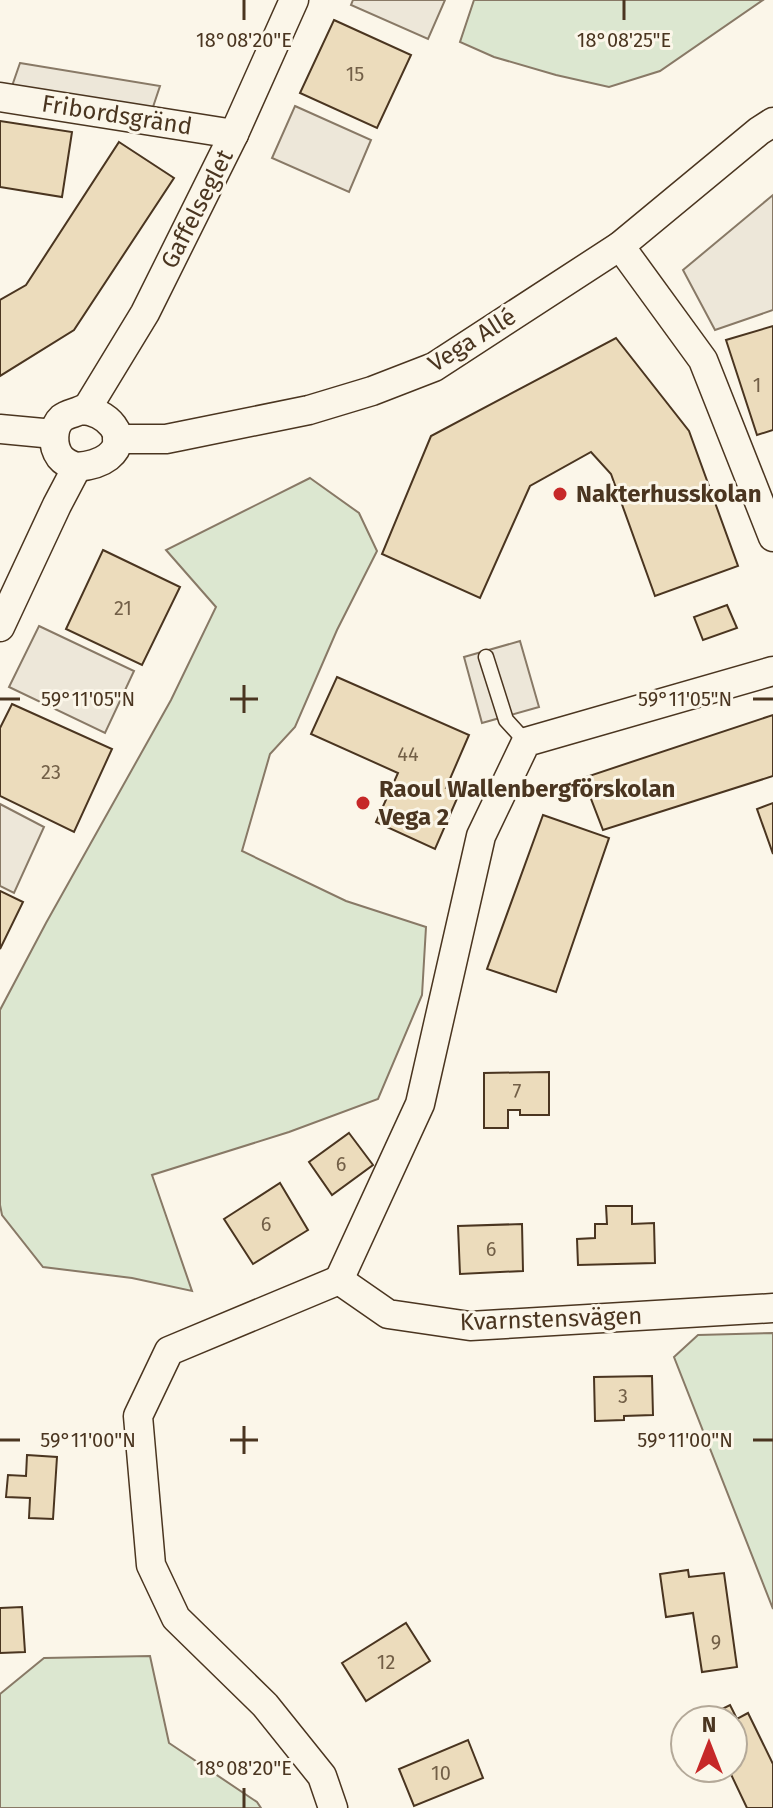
<svg xmlns="http://www.w3.org/2000/svg" width="773" height="1808" viewBox="0 0 773 1808" font-family="'Fira Sans',sans-serif">
<style>
.green{fill:#dce7d0;stroke:#887966;stroke-width:2}
.parking{fill:#ede7d9;stroke:#887966;stroke-width:2}
.building{fill:#ecdcbc;stroke:#4a3520;stroke-width:2}
.lines{fill:none;stroke-linecap:round;stroke-linejoin:round}
.lane-casing{stroke:#4a3520;stroke-width:17}
.street-casing{stroke:#4a3520;stroke-width:31}
.lane{stroke:#fbf6e9;stroke-width:14}
.street{stroke:#fbf6e9;stroke-width:28}
.ticks{fill:none;stroke:#4a3520;stroke-width:3}
.poi-dot{fill:#c62828;stroke:#fbf6e9;stroke-width:3}
.labels{text-anchor:middle;stroke-width:6;stroke-linejoin:round;paint-order:stroke}
.number-label{font-size:20px;fill:#725f47}
.street-label{font-size:24px;fill:#4a3520;stroke:#fbf6e9}
.poi-label{font-size:24px;font-weight:bold;fill:#4a3520;stroke:#fbf6e9;text-anchor:start}
.ticks-label{font-size:20px;text-anchor:middle;fill:#4a3520;stroke:#fbf6e9;stroke-width:6;stroke-linejoin:round;paint-order:stroke}
</style>
<rect width="100%" height="100%" fill="#fbf6e9"/>
<!-- green -->
<g class="green">
<polygon points="474,0 763,0 660,71 609,87 556,75 494,57 460,42"/>
<polygon points="310,478 359,513 377,551 337,630 295,727 270,754 242,851 346,901 426,927 422,995 378,1099 289,1132 152,1175 192,1291 132,1278 43,1267 2,1215 0,1205 0,1010 46,923 171,700 216,607 166,550"/>
<polygon points="773,1333 773,1609 674,1357 698,1335"/>
<polygon points="150,1656 169,1743 257,1802 261,1808 0,1808 0,1694 44,1658"/>
</g>
<!-- parking -->
<g class="parking">
<polygon points="353,0 445,0 428,39 351,5"/>
<polygon points="20,63 160,86 152,110 11,89"/>
<polygon points="295,106 371,140 349,192 272,158"/>
<polygon points="773,195 773,310 715,330 683,270"/>
<polygon points="39,626 134,671 105,733 9,687"/>
<polygon points="520,641 539,707 482,723 464,657"/>
<polygon points="0,804 44,827 14,893 0,886"/>
</g>
<!-- building -->
<g class="building">
<polygon points="334,20 411,55 377,128 300,93"/>
<polygon points="0,121 72,132 62,197 0,187"/>
<polygon points="119,142 174,178 74,330 0,376 0,300 26,285"/>
<polygon points="773,326 773,430 757,435 726,340"/>
<polygon points="616,338 689,431 738,566 655,596 611,474 591,452 530,486 480,598 382,554 431,436"/>
<polygon points="103,550 180,587 142,665 66,629"/>
<polygon points="727,605 737,628 703,640 694,617"/>
<polygon points="337,677 469,735 446,788 459,794 435,849 376,822 398,773 311,734"/>
<polygon points="12,704 112,749 74,832 0,796 0,728"/>
<polygon points="773,715 773,776 603,830 583,778"/>
<polygon points="773,803 773,854 757,809"/>
<polygon points="543,815 609,838 556,992 487,969"/>
<polygon points="0,891 23,902 0,949"/>
<polygon points="549,1072 549,1115 520,1115 520,1110 508,1110 508,1128 484,1128 484,1073"/>
<polygon points="349,1133 373,1165 332,1195 309,1162"/>
<polygon points="280,1183 308,1230 253,1264 224,1219"/>
<polygon points="606,1206 632,1206 632,1224 654,1223 655,1263 578,1265 577,1239 595,1238 595,1224 607,1224"/>
<polygon points="522,1224 523,1271 460,1274 458,1226"/>
<polygon points="652,1376 653,1415 624,1416 624,1420 595,1421 594,1377"/>
<polygon points="27,1455 57,1457 53,1519 29,1518 30,1498 6,1497 8,1475 26,1476"/>
<polygon points="688,1570 689,1577 724,1573 737,1667 702,1672 693,1613 666,1617 660,1574"/>
<polygon points="22,1607 25,1652 0,1653 0,1608"/>
<polygon points="406,1623 430,1661 366,1701 342,1663"/>
<polygon points="730,1705 737,1719 748,1713 773,1764 773,1808 747,1808 728,1768 733,1768 733,1720 700,1720"/>
<polygon points="468,1740 483,1778 414,1806 399,1769"/>
</g>
<g class="lines">
<!-- lane casing -->
<g class="lane-casing">
<polyline id="lane" points="486,657 506,720 526,742"/>
</g>
<!-- street casing -->
<g class="street-casing">
<g id="street">
<polyline points="0,97 234,134"/>
<polyline points="620,246 703,360 773,537"/>
<path d="M81 410C105 410 133 437 108 457 99 464 88 466 77 467 70 465 64 462 60 457 52 446 52 427 62 418 67 414 75 413 81 410Z"/>
<polyline points="86,410 145,313 234,134 294,0"/>
<polyline points="0,429 54,434"/>
<polyline points="117,439 166,439 181,436 309,410 372,391 434,367 620,246 759,131 773,122"/>
<polyline points="0,627 57,505 77,467"/>
<polyline points="339,1280 420,1104 481,836 526,742 773,671"/>
<polyline points="339,1280 388,1314 470,1326 773,1308"/>
<polyline points="333,1808 322,1776 265,1705 176,1618 151,1565 138,1416 169,1351 339,1280"/>
</g>
</g>
<!-- lane -->
<use href="#lane" class="lane"/>
<!-- street -->
<use href="#street" class="street"/>
</g>
<!-- ticks -->
<path class="ticks" d="M244 0V20M624 0V20M244 685V713M0 699H20M230 699H258M753 699H773M244 1426V1454M0 1440H20M230 1440H258M753 1440H773M244 1788V1808"/>
<!-- markers -->
<g class="poi-dot">
<circle cx="560" cy="494" r="8"/>
<circle cx="363" cy="803" r="8"/>
</g>
<g class="labels">
<!-- number labels -->
<g class="number-label">
<text x="355" y="81">15</text>
<text x="757" y="392">1</text>
<text x="123" y="615">21</text>
<text x="408" y="761">44</text>
<text x="51" y="779">23</text>
<text x="517" y="1098">7</text>
<text x="341" y="1171">6</text>
<text x="266" y="1231">6</text>
<text x="491" y="1256">6</text>
<text x="623" y="1403">3</text>
<text x="716" y="1649">9</text>
<text x="386" y="1669">12</text>
<text x="441" y="1780">10</text>
</g>
<!-- street labels -->
<g class="street-label">
<text transform="translate(117 115) rotate(9)" y="8">Fribordsgränd</text>
<text transform="translate(197 209) rotate(-63)" y="8">Gaffelseglet</text>
<text transform="translate(472 340) rotate(-32)" y="8">Vega Allé</text>
<text transform="translate(551 1319) rotate(-2)" y="8">Kvarnstensvägen</text>
</g>
<!-- poi labels -->
<g class="poi-label">
<text x="576" y="502">Nakterhusskolan</text>
<text x="379" y="797">Raoul Wallenbergförskolan<tspan x="379" dy="28">Vega 2</tspan></text>
</g>
</g>
<g class="ticks-label">
<text x="244" y="47">18°08'20"E</text>
<text x="624" y="47">18°08'25"E</text>
<text x="88" y="706">59°11'05"N</text>
<text x="685" y="706">59°11'05"N</text>
<text x="88" y="1447">59°11'00"N</text>
<text x="685" y="1447">59°11'00"N</text>
<text x="244" y="1775">18°08'20"E</text>
</g>
<!-- north arrow -->
<g transform="translate(709 1744)"><circle r="38" fill="#fbf6e9" stroke="#b4a999" stroke-width="2"/>
<path d="M0-6L14 30L0 20L-14 30Z" fill="#c62828"/>
<text y="-12" font-size="22" font-weight="bold" text-anchor="middle" fill="#4a3520">N</text>
</g>
</svg>
